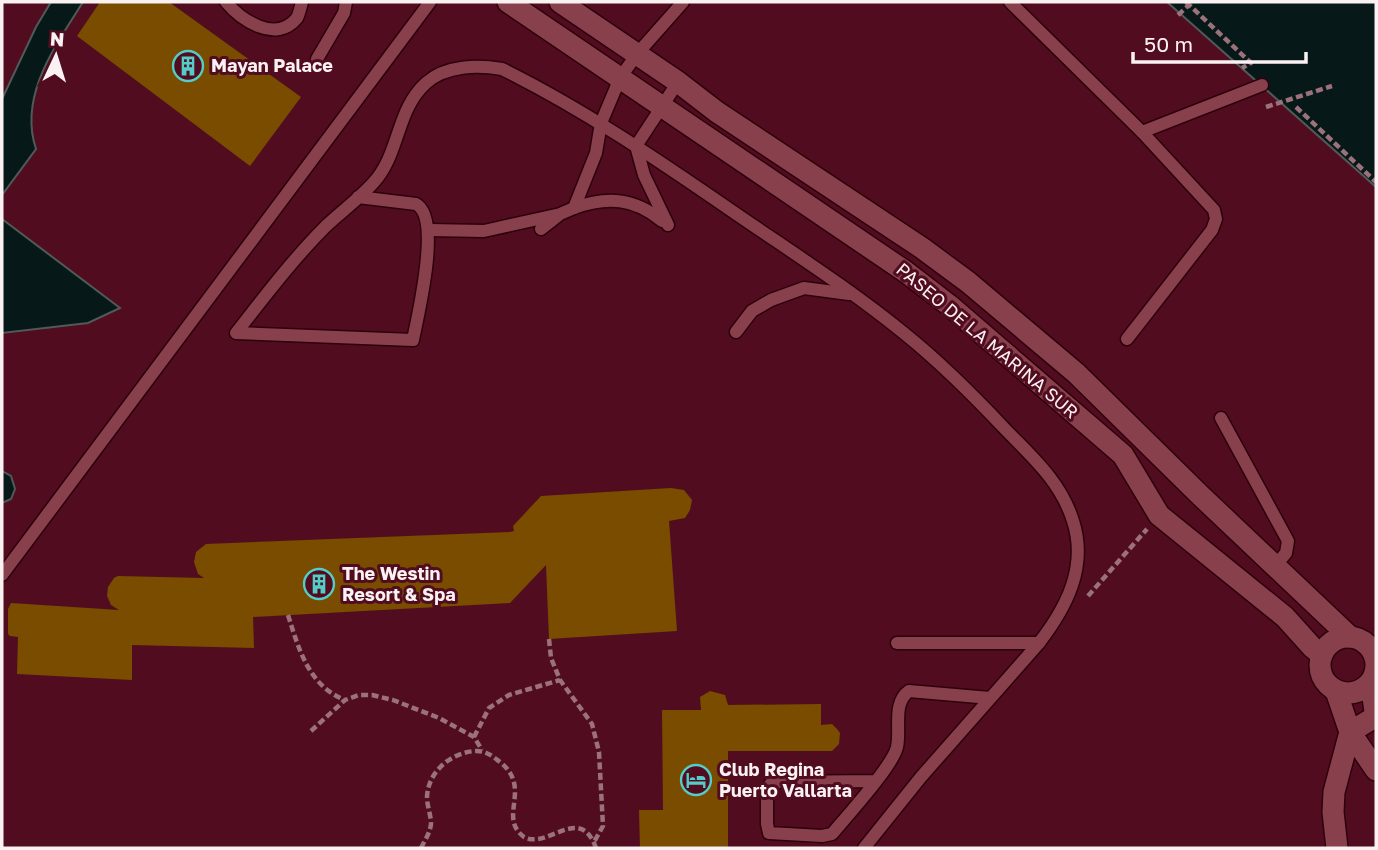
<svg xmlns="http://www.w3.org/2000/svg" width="1378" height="850" viewBox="0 0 1378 850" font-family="'Golos Text',sans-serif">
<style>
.water{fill:#061918;stroke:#4f5a59;stroke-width:2}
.building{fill:#794c00}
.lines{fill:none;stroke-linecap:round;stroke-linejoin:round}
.lane-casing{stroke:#2e000b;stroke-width:15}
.street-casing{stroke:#2e000b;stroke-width:24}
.secondary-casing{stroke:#2e000b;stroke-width:24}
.path{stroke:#9b717c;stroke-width:4.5;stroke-dasharray:7 3.5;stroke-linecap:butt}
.lane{stroke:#88404c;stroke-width:12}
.street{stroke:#88404c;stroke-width:21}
.secondary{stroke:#88404c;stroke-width:21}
.labels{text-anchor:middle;stroke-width:6;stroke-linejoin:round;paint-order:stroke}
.poi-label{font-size:18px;font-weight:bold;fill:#faf1f2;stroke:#510d1f;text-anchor:start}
.street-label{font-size:18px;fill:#faf1f2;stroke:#510d1f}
</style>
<rect width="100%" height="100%" fill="#510d1f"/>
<!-- water -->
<g class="water">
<path d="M51 2H83C56 45 18 96 36 149L2 195V99L36 27Z"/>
<polygon points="1167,2 1376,2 1376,187"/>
<polygon points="2,219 120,308 88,323 2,333"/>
<polygon points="2,471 11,476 15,489 11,499 2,503"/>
</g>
<!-- building -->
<g class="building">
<polygon points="100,2 169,2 301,97 250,166 77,36"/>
<polygon points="671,488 684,490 692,500 690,510 685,518 669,521 677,631 549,639 546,565 510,603 253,617 254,648 132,645 132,680 17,674 18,637 10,636 8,634 8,609 11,603 119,610 111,605 107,596 108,587 114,578 118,576 204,578 198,574 194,562 196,552 206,544 510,532 514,531 513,526 541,496"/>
<polygon points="710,691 725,695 728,705 821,704 821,725 832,724 837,729 840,733 839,744 832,751 728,751 728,848 640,848 639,810 663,810 662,710 701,710 700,697"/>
</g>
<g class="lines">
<!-- lane casing -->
<g class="lane-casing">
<g id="lane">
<path d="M226 2C241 20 276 44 297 18 299 14 301 6 302 2"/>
<polyline points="1010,2 1142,132 1214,210 1216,219 1212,230 1127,339"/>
<polyline points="317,59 344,13 346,2"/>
<polyline points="1142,132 1262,85"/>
<path d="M358 197 416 204C442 218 418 314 413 340L236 333C265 296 293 259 326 226 342 211 360 198 374 182 400 153 396 110 426 83 446 65 478 65 502 69 583 109 658 160 732 211 790 251 850 289 905 334 941 363 974 396 1005 429 1033 458 1061 482 1073 521 1088 567 1066 608 1039 643L921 777 864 848"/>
<path d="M574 208C607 196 635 198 662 221"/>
<polyline points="668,225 644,175 636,146 678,82"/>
<polyline points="541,229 560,214 574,208 596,153 601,123 620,78 637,54 683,2"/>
<polyline points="429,230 484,231 556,215"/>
<polyline points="736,332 752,311 771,300 804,288 849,294"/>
<polyline points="1221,418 1288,541 1286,553 1275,566"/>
<polyline points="2,575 430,2"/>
<polyline points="897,643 1039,643"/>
<path d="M875 781 772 782 767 788V824L769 833 822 836 832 834C846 817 893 766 897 747 901 729 892 703 909 691L990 698"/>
</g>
</g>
<!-- street casing -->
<g class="street-casing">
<g id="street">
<polyline points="1371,682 1376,719"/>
<polyline points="1336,691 1350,732 1376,770"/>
<polyline points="1337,848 1333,812 1334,792 1350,732 1375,717"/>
</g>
</g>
<!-- secondary casing -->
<g class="secondary-casing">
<g id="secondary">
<polyline points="508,2 906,272 949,305 1123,455 1159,515 1285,617 1312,647 1322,655"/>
<polyline points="560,2 678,82 717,112 922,248 968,282 1076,373 1201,496 1350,637"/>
<circle cx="1348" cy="665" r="28"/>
</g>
</g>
<!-- path -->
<g class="path">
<polyline points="1186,2 1251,63 1242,68"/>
<polyline points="1178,15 1189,5"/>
<polyline points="1266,107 1332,86"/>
<polyline points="1296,107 1376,182"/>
<polyline points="1088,596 1147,529"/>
<path d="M288 615C299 650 309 686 345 700"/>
<polyline points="549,639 551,658 560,680 592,724 599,752 603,826 594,842"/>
<polyline points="311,731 345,700 359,695 372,695 393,700 439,718 474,737 482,750"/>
<polyline points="474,737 489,708 509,695 560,680"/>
<path d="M421 848C425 840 430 833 431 824 431 815 427 806 427 797 428 771 452 752 476 751 487 751 492 756 500 762 533 788 497 817 524 837 548 850 580 803 596 848"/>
</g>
<!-- lane -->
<use href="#lane" class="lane"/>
<!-- street -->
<use href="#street" class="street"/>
<!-- secondary -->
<use href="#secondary" class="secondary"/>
</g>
<!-- icons -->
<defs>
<g id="building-ring" transform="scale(1.575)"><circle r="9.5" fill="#510d1f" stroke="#54cdc8" stroke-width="1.5"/><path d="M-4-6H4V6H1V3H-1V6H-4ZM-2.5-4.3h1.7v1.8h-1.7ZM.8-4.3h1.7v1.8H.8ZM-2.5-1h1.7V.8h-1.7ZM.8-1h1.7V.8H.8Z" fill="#54cdc8"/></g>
<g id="hotel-ring" transform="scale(1.575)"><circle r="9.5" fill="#510d1f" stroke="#54cdc8" stroke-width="1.5"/><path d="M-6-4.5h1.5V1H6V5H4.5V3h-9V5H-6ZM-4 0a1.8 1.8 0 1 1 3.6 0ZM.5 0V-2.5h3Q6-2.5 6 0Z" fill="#54cdc8"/></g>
</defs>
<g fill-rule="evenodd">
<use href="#building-ring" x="188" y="66"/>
<use href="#building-ring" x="319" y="584"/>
<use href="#hotel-ring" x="696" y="780"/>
</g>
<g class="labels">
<!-- poi labels -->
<g class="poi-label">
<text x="211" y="72">Mayan Palace</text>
<text x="342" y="580">The Westin<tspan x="342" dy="21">Resort &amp; Spa</tspan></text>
<text x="719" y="776">Club Regina<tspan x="719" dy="21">Puerto Vallarta</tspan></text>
</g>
<!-- street labels -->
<g class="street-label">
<text transform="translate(987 341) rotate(40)" y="6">PASEO DE LA MARINA SUR</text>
</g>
</g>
<!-- border -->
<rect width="1378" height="850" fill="none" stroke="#faf1f2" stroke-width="7"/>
<!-- north arrow -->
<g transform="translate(56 56) rotate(4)" stroke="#510d1f" stroke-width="5" paint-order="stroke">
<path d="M0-5L12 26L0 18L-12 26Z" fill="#faf1f2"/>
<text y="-10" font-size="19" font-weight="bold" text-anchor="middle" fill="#faf1f2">N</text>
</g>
<!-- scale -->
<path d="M1133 52v10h173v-10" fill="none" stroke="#faf1f2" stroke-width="3.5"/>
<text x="1144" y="52" font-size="21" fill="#faf1f2" stroke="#510d1f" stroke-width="5" paint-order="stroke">50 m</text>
</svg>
